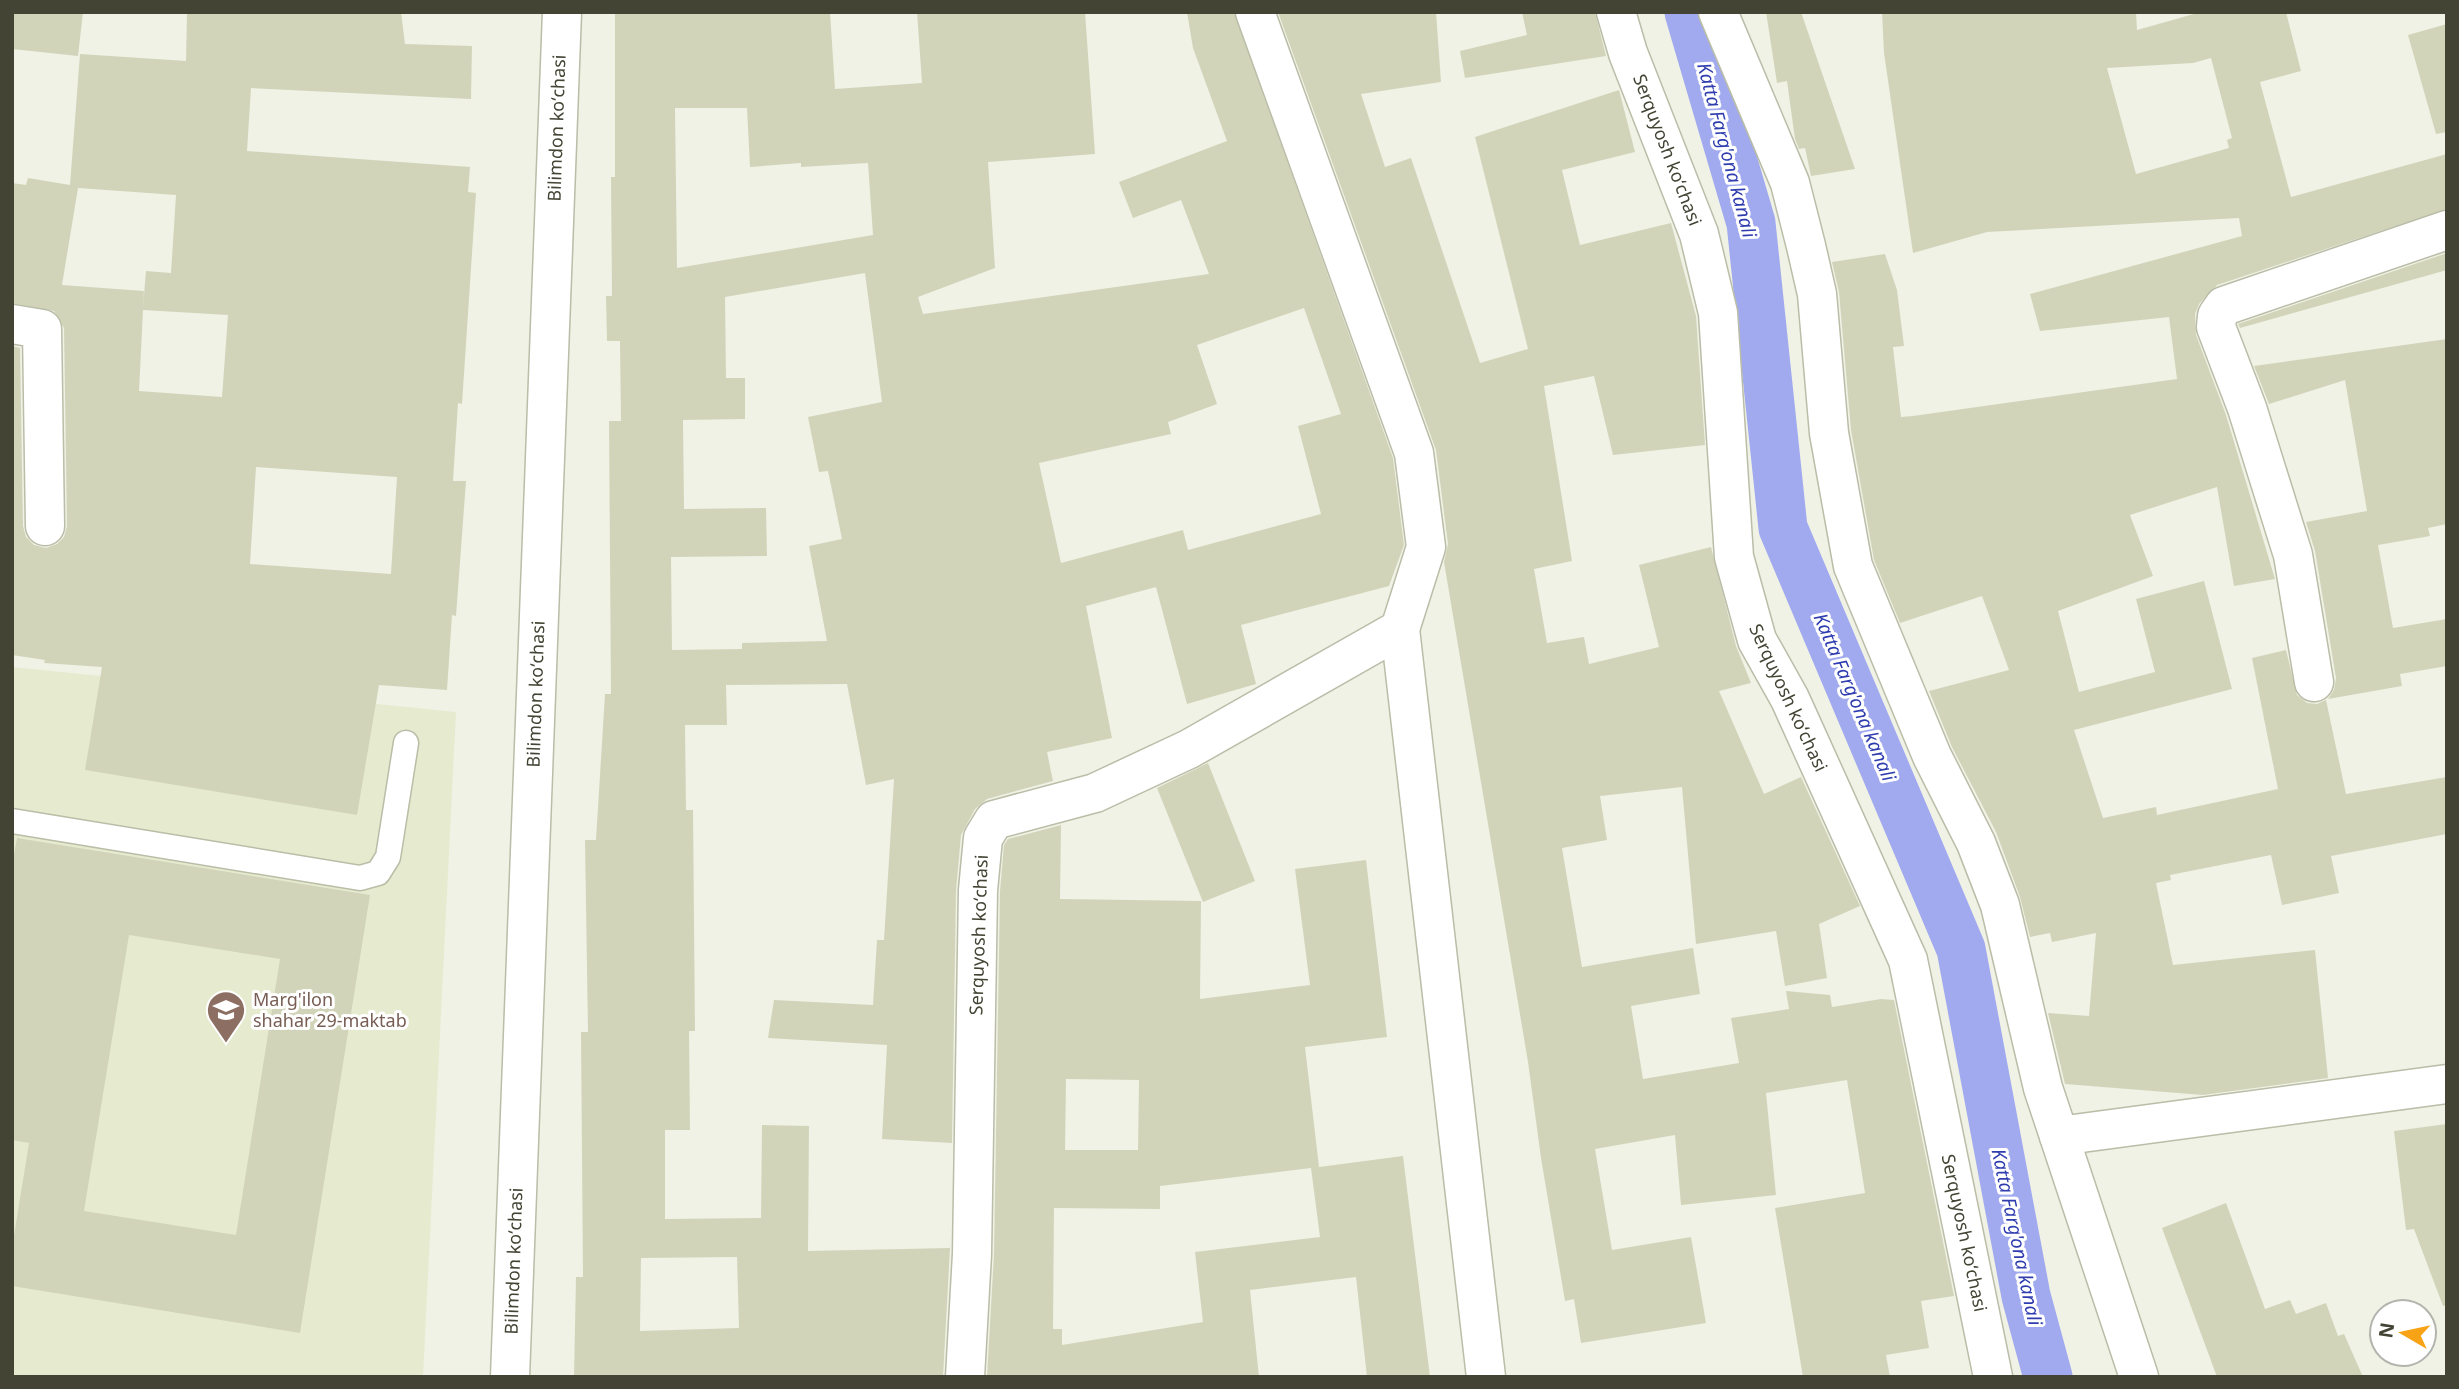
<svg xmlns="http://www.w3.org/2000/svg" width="2459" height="1389" viewBox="0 0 2459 1389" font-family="'Noto Sans',sans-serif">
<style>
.education{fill:#e6ebcf}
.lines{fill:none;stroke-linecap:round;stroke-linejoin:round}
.canal{stroke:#a1aaef;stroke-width:49}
.building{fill:#d2d4ba;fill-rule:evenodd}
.lane-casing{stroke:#babda7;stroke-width:27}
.street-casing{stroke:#babda7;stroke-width:41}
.lane{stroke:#fff;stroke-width:24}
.street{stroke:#fff;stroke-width:38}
.labels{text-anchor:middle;stroke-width:6;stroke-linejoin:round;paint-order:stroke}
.street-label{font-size:18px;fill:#434434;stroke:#fff}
.education-label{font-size:18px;fill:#785e54;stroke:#fff;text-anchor:start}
.water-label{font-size:19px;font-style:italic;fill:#2f3daf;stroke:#fff}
</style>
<rect width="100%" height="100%" fill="#f0f2e5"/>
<!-- education -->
<polygon class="education" points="12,667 456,712 423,1377 12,1377"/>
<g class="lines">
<!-- canal -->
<polyline class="canal" points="1689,12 1751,223 1783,528 1961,949 2026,1296 2048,1377"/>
</g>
<!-- building -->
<g class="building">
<polygon points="12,12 83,12 78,56 12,49"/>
<path d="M187 12H401L405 44 472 46 471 99 251 88 247 151 470 167 468 192 476 193 462 404 458 403 453 481H466L456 616 452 615 447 690 379 685 357 815 85 770 102 667 44 663 45 660 12 655V346L20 348 23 526 26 537 34 545 46 548 57 544 64 537 67 526 64 328 54 311 12 303V183L26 185 28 178 70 185 80 54 186 61ZM78 188 176 195 171 273 146 271 143 307 144 291 62 285ZM143 310 228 315 222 397 139 391ZM256 467 397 477 391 574 250 564Z"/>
<path d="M615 12H830L835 89 922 83 917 12H1085L1095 154 988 162 995 268 918 297 923 314 1209 274 1181 200 1133 218 1119 182 1227 141 1193 48 1187 12H1234L1393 458 1404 545 1389 586 1241 625 1256 684 1187 704 1156 587 1086 606 1112 738 1047 752 1053 781 987 799 975 809 961 835 956 890 952 1143 882 1139 887 1045 768 1038 774 1000 873 1005 877 940H884L894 779 866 785 847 684 726 685 727 725H685L686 810H693L695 1031H689L690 1130H665V1219L761 1218 762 1125 809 1126 808 1251 950 1248 943 1377H574L576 1277H583L581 1032H588L585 840H596L605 694H611L609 421H621L620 341H607L606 296H612L611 177H615ZM675 108H747L750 167 801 163V167L868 163 873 235 677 268ZM865 273 882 402 808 417 819 472 828 471 842 539 809 546 827 641 742 643V649L672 650 671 557 767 556 766 508 684 509 683 420 745 419V378H726L725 297ZM1304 308 1341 414 1298 426 1321 514 1188 550 1183 530 1061 563 1039 463 1171 434 1168 422 1217 404 1197 345ZM737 1257 739 1328 640 1331 641 1258Z"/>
<polygon points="1278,12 1436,12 1441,82 1361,94 1385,167 1411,158 1480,363 1528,349 1475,137 1619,90 1635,152 1562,170 1580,245 1671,223 1696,316 1705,445 1613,455 1594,376 1544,386 1572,561 1534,569 1547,643 1584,637 1589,664 1659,647 1639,565 1711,547 1736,646 1751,683 1719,691 1764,794 1801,777 1860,906 1819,924 1827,978 1785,986 1776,931 1696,944 1682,787 1600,796 1607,840 1562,848 1582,967 1693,948 1700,994 1631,1006 1643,1079 1739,1063 1731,1018 1789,1009 1786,991 1830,995 1832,1007 1881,999 1894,1000 1954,1296 1921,1301 1929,1348 1886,1355 1890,1377 1803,1377 1775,1208 1865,1193 1847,1080 1766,1093 1776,1195 1681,1205 1675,1135 1595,1149 1612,1250 1691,1237 1706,1323 1581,1343 1574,1299 1565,1301 1541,1158 1528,1062 1444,562 1448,544 1436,450"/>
<polygon points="1522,12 1595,12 1606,56 1465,78 1460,51 1527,35"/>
<polygon points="1766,12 1801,12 1855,169 1811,176 1805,148 1799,149 1795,139 1787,81 1777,83"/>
<path d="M1882 12H2136L2137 30 2201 12H2286L2301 71 2260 82 2291 197 2447 154V209L2217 285 2199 304 2195 314 2196 335 2226 415 2275 579 2234 586 2217 487 2130 515 2153 576 2058 611 2079 692 2155 672 2136 599 2204 581 2232 689 2074 730 2103 818 2156 807 2157 815 2278 789 2252 658 2286 650 2297 695 2307 703 2317 704 2326 700 2346 794 2447 777V834L2331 856 2339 893 2282 905 2271 855 2170 875 2171 880 2156 883 2173 965 2315 950 2328 1078 2203 1095 2065 1084 2048 1013 2089 1016 2096 933 2052 942 2050 933 2030 937 2020 897 1996 832 1952 747 1929 691 2009 670 1982 596 1900 623 1874 560 1851 430 1839 292 1832 262 1885 254 1897 290 1904 346 1893 347 1901 417 1913 416 2177 379 2169 317 2040 331 2030 294 2242 236 2239 218 1987 232 1913 253 1884 53ZM2211 58 2232 138 2227 140 2229 148 2136 174 2107 68 2193 63Z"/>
<polygon points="2447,24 2447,132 2436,134 2408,35"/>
<polygon points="2447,253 2447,270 2240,328 2238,324"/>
<polygon points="2447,339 2447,524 2428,528 2430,536 2378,545 2393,628 2447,619 2447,666 2400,674 2402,686 2328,699 2334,690 2336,678 2315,551 2306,522 2367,511 2345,380 2269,404 2254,366"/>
<polygon points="1208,763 1255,881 1203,902 1157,788"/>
<path d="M1061 825 1060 899 1201 901 1200 999 1310 985 1295 869 1366 860 1387 1037 1305 1047 1319 1167 1403 1156 1430 1377H1367L1356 1277 1250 1290 1259 1377H987L994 1254 1000 891 1004 845 1008 839ZM1066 1079 1139 1080 1138 1150H1065ZM1311 1168 1320 1237 1195 1252 1203 1322 1062 1345V1329H1053L1054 1208 1160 1209V1186Z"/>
<path d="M17 838 370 895 300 1333 12 1286V1248L29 1143 12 1140V865ZM129 935 280 959 236 1235 84 1211Z"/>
<polygon points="2447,1124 2447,1305 2443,1306 2414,1229 2406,1230 2394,1131"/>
<polygon points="2226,1203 2265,1309 2290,1300 2296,1314 2326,1303 2338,1336 2344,1334 2363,1377 2217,1377 2162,1228"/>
</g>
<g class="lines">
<!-- lane casing -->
<g class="lane-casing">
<polyline id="lane" points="12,821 360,878 378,873 388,857 406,743"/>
</g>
<!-- street casing -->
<g class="street-casing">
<g id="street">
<polyline points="1616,12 1628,53 1699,234 1718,313 1734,557 1757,640 1790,699 1908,960 1993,1377"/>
<polyline points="1718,12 1790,183 1806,246 1817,294 1829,433 1853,566 1932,756 1976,843 2000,905 2043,1088 2059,1136"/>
<polyline points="12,324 42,329 45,526"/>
<polyline points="1400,629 1486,1377"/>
<polyline points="2314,682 2293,555 2247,408 2216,327 2217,316 2224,306 2447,230"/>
<polyline points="510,1377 562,12"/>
<polyline points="965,1377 972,1254 978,890 983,838 994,820 1095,793 1189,749 1400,629 1426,547 1414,453 1255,12"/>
<polyline points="2139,1377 2059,1136 2447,1084"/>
</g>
</g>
<!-- lane -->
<use href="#lane" class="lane"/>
<!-- street -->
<use href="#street" class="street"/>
</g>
<!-- icons -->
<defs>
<g id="school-pin" transform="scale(2.0125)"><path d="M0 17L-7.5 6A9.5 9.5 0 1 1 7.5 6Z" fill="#8d6e63" stroke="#fff"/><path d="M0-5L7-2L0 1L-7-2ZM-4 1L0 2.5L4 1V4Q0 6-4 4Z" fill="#fff"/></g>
</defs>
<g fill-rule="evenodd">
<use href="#school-pin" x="226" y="1010"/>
</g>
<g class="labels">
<!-- street labels -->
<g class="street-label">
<text transform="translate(557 128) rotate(-88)" y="6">Bilimdon koʻchasi</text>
<text transform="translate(1667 150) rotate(69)" y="6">Serquyosh koʻchasi</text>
<text transform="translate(536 694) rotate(-88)" y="6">Bilimdon koʻchasi</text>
<text transform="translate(1788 698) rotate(65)" y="6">Serquyosh koʻchasi</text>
<text transform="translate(979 935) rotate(-88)" y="6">Serquyosh koʻchasi</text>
<text transform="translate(1964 1233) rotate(78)" y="6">Serquyosh koʻchasi</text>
<text transform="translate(514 1261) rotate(-88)" y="6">Bilimdon koʻchasi</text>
</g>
<!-- education labels -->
<g class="education-label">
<text x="253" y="1006">Marg'ilon<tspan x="253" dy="21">shahar 29-maktab</tspan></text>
</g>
<!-- water labels -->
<g class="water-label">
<text transform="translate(1727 150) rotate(75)" y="7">Katta Farg'ona kanali</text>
<text transform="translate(1855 697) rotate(67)" y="7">Katta Farg'ona kanali</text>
<text transform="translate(2017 1237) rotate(78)" y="7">Katta Farg'ona kanali</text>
</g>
</g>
<!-- border -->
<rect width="2459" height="1389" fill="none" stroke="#434434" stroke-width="28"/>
<!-- north arrow -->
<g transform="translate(2403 1333) rotate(279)"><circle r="33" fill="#ffffff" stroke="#b4b4ae" stroke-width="2"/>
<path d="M0-5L12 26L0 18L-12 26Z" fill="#f8a316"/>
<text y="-10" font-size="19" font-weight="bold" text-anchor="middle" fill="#434434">N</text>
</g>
</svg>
